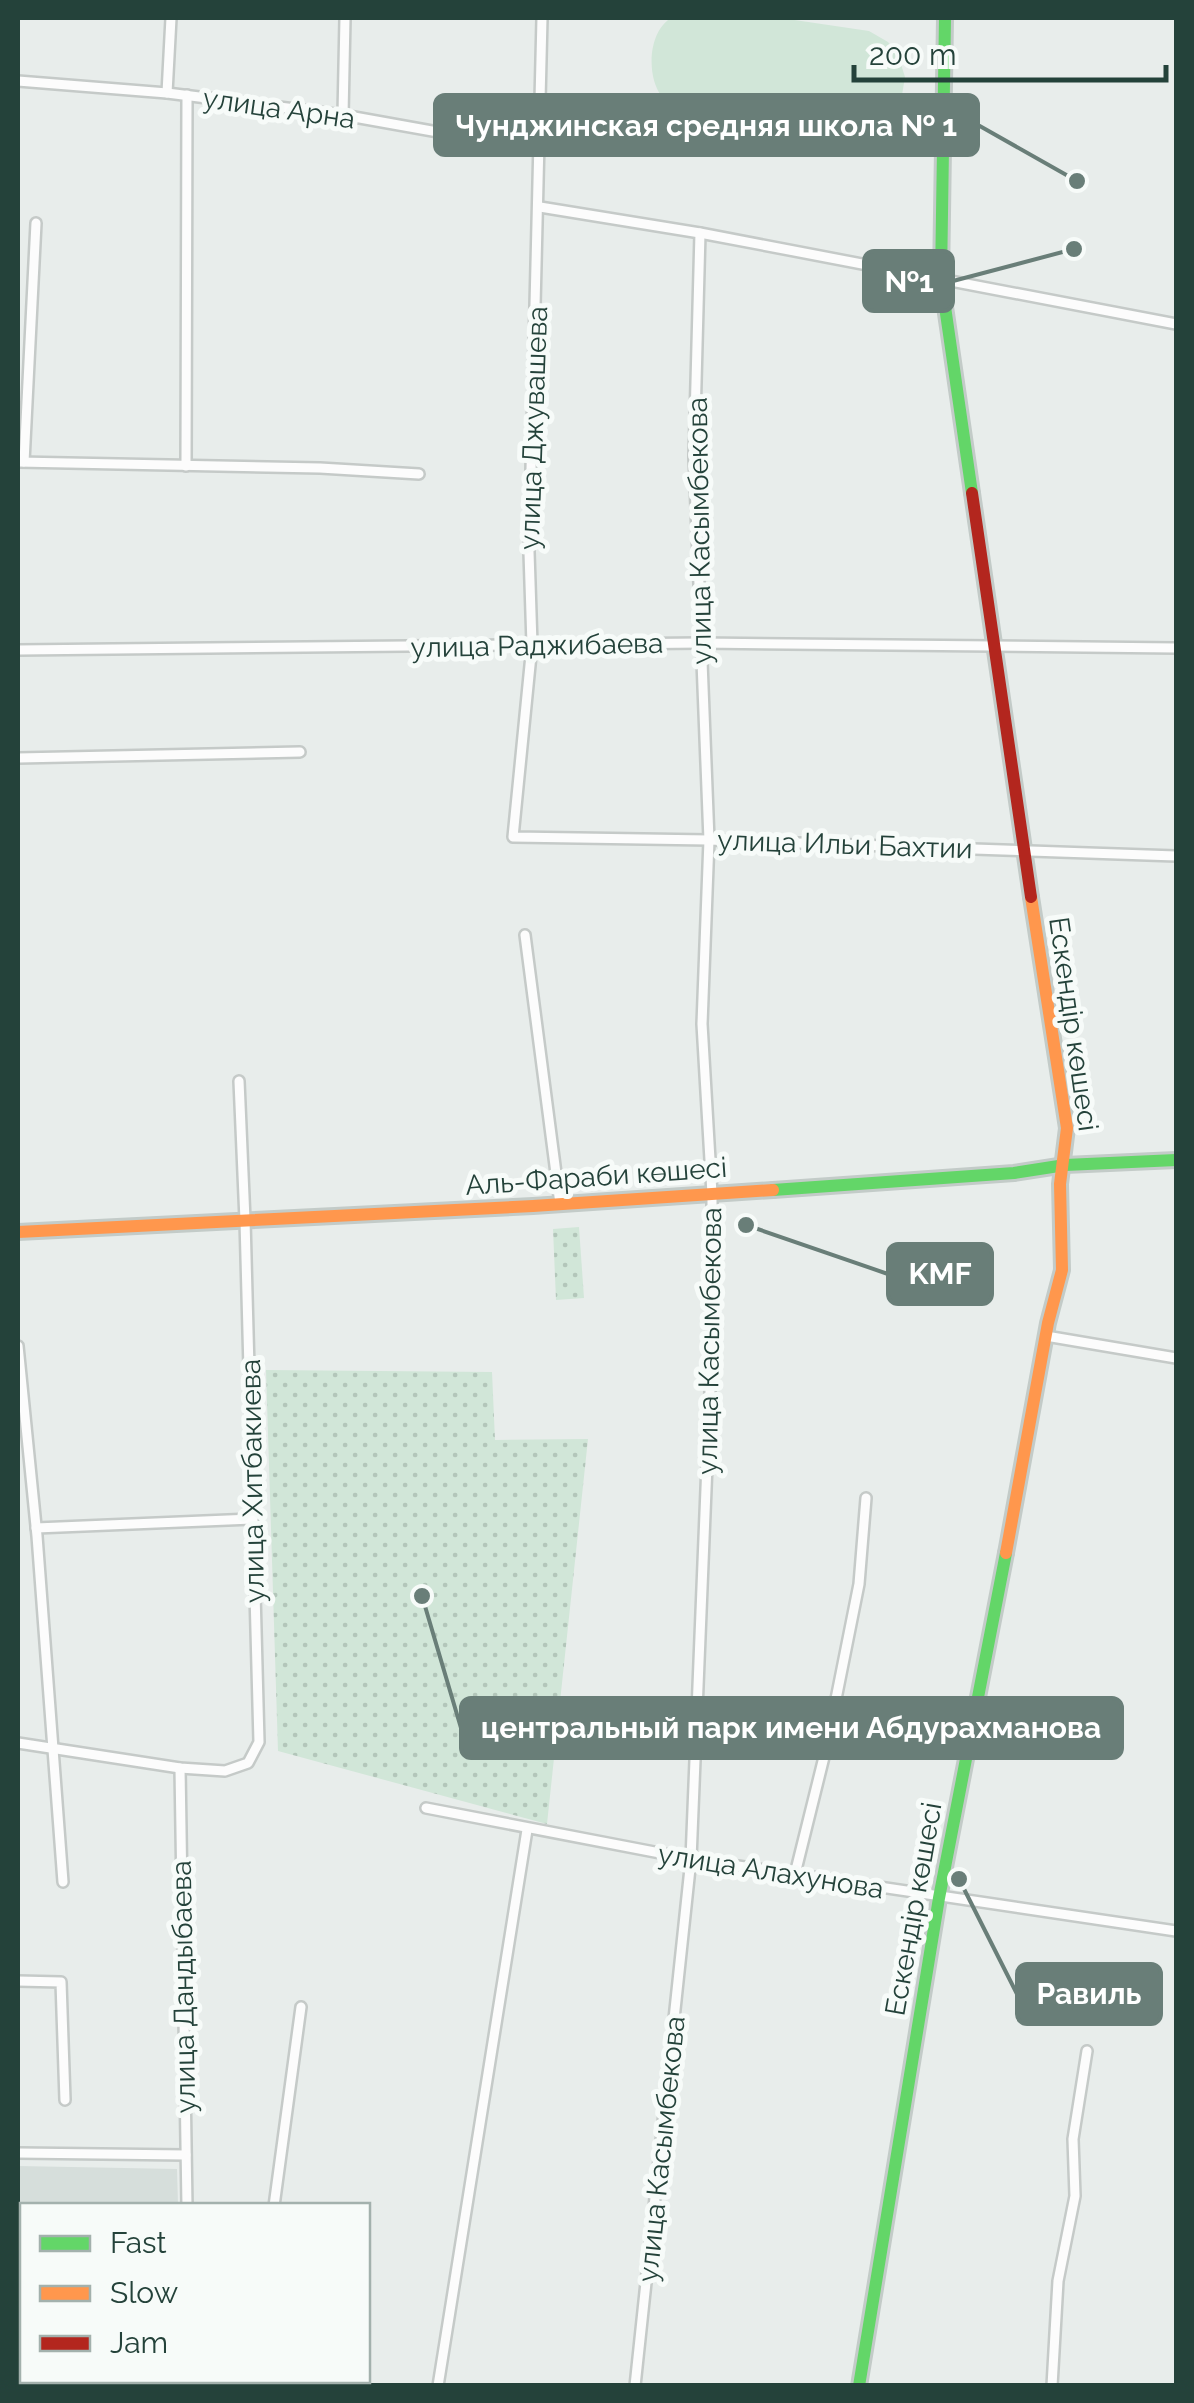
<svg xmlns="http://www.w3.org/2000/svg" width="1194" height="2403" viewBox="0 0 1194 2403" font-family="Raleway,sans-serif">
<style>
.built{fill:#d6dedb}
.grass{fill:url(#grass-dots)}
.garden{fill:#d1e6d8}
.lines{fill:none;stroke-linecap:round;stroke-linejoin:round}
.street-casing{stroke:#c5cac8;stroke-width:14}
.fast-casing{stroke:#c3cbc8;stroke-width:18}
.slow-casing{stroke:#c3cbc8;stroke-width:18}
.jam-casing{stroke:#c3cbc8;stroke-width:18}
.street{stroke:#fcfcfc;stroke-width:9}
.fast{stroke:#63d668;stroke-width:12}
.slow{stroke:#ff974d;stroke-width:12}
.jam{stroke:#b3261e;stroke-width:12}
.labels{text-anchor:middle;stroke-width:10;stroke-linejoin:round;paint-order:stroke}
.street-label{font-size:28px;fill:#24423a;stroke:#f7fbf9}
.leader{fill:none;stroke:#697e78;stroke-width:4}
.callout-dot{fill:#697e78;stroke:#f7fbf9;stroke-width:4}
.callout{fill:#697e78;stroke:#697e78;stroke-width:4}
.callout-label{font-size:30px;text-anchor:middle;font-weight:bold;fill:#fff}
</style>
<defs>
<pattern id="grass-dots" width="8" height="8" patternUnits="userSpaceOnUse" patternTransform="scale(2.5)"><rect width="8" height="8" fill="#d1e6d8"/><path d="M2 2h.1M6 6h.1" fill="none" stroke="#b3c6ba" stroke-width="1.8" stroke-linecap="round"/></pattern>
</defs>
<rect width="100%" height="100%" fill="#e8edeb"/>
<!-- built -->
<polygon class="built" points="18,2166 177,2169 178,2205 22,2206 22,2352 18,2351"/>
<!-- grass -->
<g class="grass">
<polygon points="579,1227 584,1298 556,1300 553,1229"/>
<polygon points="266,1370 492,1372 495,1440 588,1439 547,1824 278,1751"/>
</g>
<!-- garden -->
<path class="garden" d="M671 18H781L869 31 888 42 898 55 905 77 899 113 893 128 881 140 829 139 681 113C675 108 666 103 662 97 646 76 648 32 671 18Z"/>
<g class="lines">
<!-- street casing -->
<g class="street-casing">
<g id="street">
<polyline points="542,18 529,552 532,645 513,837 709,840 1176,856"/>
<polyline points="18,81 167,93 343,115 538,150"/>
<polyline points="167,93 171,18"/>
<polyline points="343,115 345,18"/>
<polyline points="540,207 700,233 1176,324"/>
<polyline points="18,462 320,468 419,474"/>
<polyline points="24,462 36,223"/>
<polyline points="186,466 187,95"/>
<polyline points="18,650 701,643 1176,648"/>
<polyline points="18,758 300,752"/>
<polyline points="525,935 560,1204"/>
<polyline points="1046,1336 1176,1358"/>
<polyline points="18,1346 37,1536 63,1882"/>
<polyline points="36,1528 252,1519"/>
<polyline points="18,1743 180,1768 225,1771 248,1763 259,1742 245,1220 239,1081"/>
<polyline points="180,1768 187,2206"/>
<polyline points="426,1808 691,1859 1176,1931"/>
<polyline points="795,1874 826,1749 859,1584 866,1498"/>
<polyline points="18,1981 61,1982 65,2100"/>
<polyline points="18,2153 186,2155"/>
<polyline points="274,2206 301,2007"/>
<polyline points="51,2386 52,2380"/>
<polyline points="164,2386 165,2380"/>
<polyline points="250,2386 251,2380"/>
<polyline points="438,2386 527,1830"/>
<polyline points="635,2386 691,1859 712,1341 712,1194 702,1024 709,840 694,457 700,233"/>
<polyline points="1052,2386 1058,2281 1075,2196 1073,2139 1087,2051"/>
</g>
</g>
<!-- fast casing -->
<g class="fast-casing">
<g id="fast">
<polyline points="945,18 941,279 972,493"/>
<polyline points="773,1190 1014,1173 1065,1165 1176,1160"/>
<polyline points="859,2386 939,1898 1006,1553"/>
</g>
</g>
<!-- slow casing -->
<g class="slow-casing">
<g id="slow">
<polyline points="18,1232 533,1206 773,1190"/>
<polyline points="1006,1553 1048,1323 1062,1270 1060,1184 1067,1128 1031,897"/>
<polyline points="18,2374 22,2374"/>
</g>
</g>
<!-- jam casing -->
<g class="jam-casing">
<g id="jam">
<polyline points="972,493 1031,897"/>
<polyline points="276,2380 354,2386"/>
</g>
</g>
<!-- street -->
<use href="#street" class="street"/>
<!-- fast -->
<use href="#fast" class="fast"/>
<!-- slow -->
<use href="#slow" class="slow"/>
<!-- jam -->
<use href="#jam" class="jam"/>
</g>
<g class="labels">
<!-- street labels -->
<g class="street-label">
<text transform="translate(279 108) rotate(8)" y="10">улица Арна</text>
<text transform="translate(533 428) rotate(-88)" y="10">улица Джувашева</text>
<text transform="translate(699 531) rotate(-91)" y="10">улица Касымбекова</text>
<text transform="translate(537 645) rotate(-1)" y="10">улица Раджибаева</text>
<text transform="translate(845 844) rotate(2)" y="10">улица Ильи Бахтии</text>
<text transform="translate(1074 1024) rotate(82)" y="10">Ескендір көшесі</text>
<text transform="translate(596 1176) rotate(-4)" y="10">Аль-Фараби көшесі</text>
<text transform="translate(709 1341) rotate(-89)" y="10">улица Касымбекова</text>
<text transform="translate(252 1481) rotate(-91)" y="10">улица Хитбакиева</text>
<text transform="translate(771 1871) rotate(9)" y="10">улица Алахунова</text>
<text transform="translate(913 1909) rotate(-80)" y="10">Ескендір көшесі</text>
<text transform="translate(183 1987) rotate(-91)" y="10">улица Дандыбаева</text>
<text transform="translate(661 2149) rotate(-84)" y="10">улица Касымбекова</text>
</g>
</g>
<!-- callouts -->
<path class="leader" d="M1077 181L978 125M1074 249L953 281M746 1225L888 1274M422 1596L461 1728M959 1879L1017 1994"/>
<g class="callout-dot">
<circle cx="1077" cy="181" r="10"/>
<circle cx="1074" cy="249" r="10"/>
<circle cx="746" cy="1225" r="10"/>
<circle cx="422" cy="1596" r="10"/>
<circle cx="959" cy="1879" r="10"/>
</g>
<g class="callout">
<rect x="435" y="95" width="543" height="60" rx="10"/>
<rect x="864" y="251" width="89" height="60" rx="10"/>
<rect x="888" y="1244" width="104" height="60" rx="10"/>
<rect x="461" y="1698" width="661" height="60" rx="10"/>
<rect x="1017" y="1964" width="144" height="60" rx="10"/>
</g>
<g class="callout-label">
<text x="706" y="136">Чунджинская средняя школа № 1</text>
<text x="909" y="292">№1</text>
<text x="940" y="1284">KMF</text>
<text x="791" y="1738">центральный парк имени Абдурахманова</text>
<text x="1089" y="2004">Равиль</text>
</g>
<!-- border -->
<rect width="1194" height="2403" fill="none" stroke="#24423a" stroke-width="40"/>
<!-- legend -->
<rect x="20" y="2203" width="350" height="180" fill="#f7fbf9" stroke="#a3b1ad" stroke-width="2.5"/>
<rect x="40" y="2236" width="50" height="15" fill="#63d668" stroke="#a3b1ad" stroke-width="2.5"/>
<text x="110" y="2253" font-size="30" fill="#24423a">Fast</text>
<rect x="40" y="2286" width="50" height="15" fill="#ff974d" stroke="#a3b1ad" stroke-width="2.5"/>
<text x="110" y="2303" font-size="30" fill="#24423a">Slow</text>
<rect x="40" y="2336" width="50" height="15" fill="#b3261e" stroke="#a3b1ad" stroke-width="2.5"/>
<text x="110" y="2353" font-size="30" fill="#24423a">Jam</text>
<!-- scale -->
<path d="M854 65v15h312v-15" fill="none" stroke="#24423a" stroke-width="5"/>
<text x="869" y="65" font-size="30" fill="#24423a" stroke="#f7fbf9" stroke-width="8" paint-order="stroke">200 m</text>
</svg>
